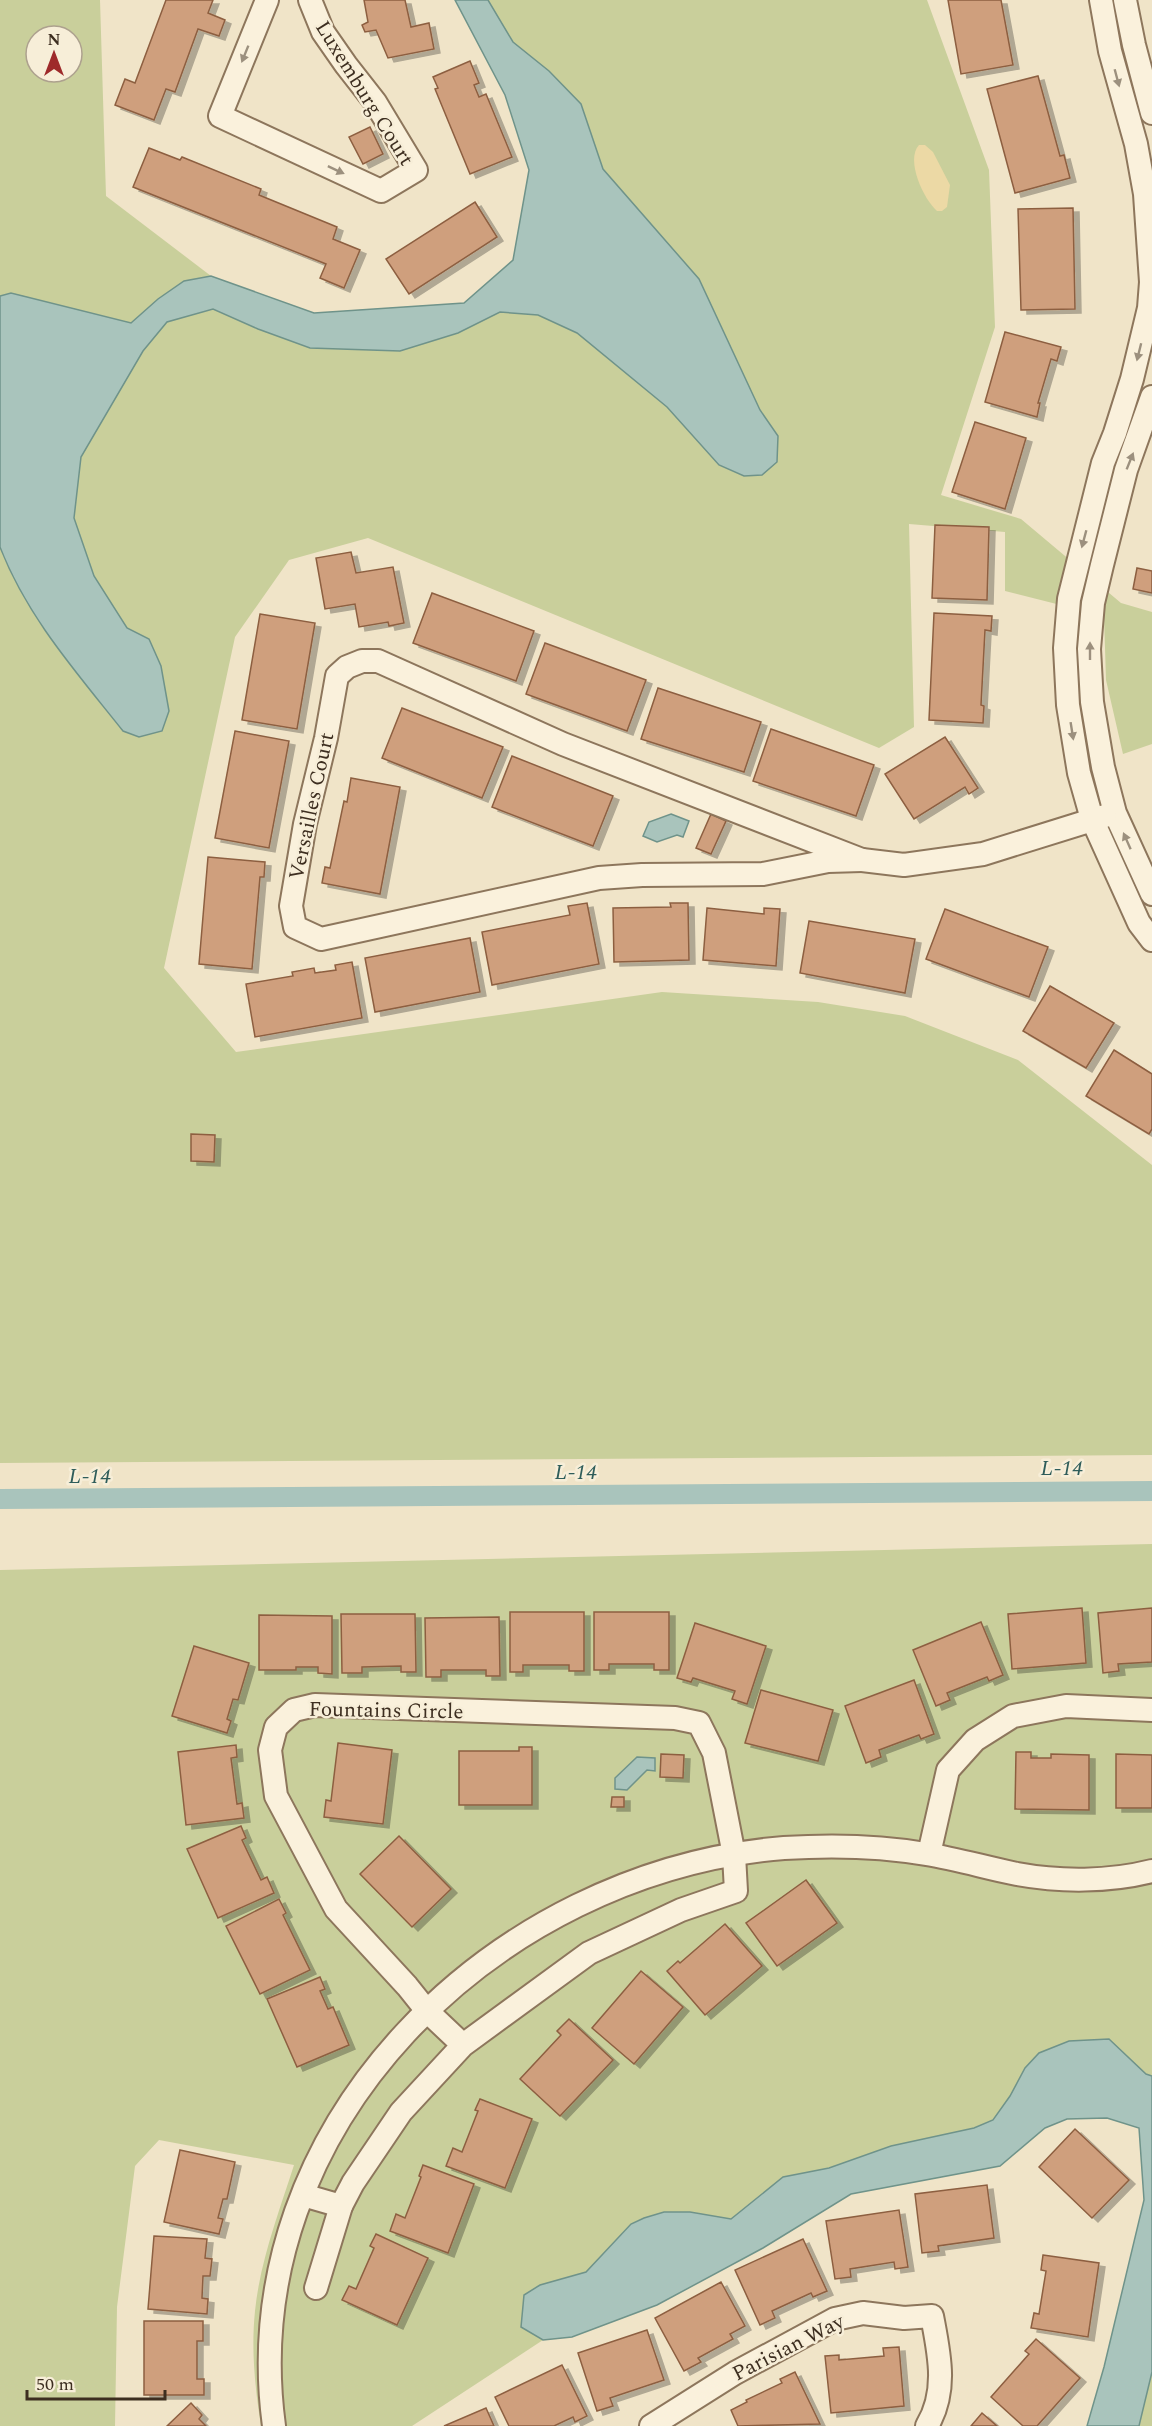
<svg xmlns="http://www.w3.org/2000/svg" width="1152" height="2426" viewBox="0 0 1152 2426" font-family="Spectral,serif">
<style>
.green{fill:#c9cf9b;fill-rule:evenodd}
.sand{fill:#ecd9a5}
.water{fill:#a9c4bc;stroke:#6f938a;stroke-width:1.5}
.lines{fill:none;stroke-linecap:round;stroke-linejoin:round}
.canal{stroke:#a9c4bc;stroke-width:20}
.building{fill:#cf9f7d;stroke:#8d5f41;stroke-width:1.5;filter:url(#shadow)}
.minor-casing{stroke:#8d765c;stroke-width:26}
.minor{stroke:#faf1dc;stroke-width:22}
.oneway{fill:#9c907e}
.labels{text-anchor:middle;stroke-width:5;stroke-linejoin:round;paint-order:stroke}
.street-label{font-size:21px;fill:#3d2e20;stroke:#f7eed8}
.water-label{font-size:22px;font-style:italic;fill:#2f5d5a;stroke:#f7eed8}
</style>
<defs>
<filter id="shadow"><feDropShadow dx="6" dy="4" stdDeviation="0" flood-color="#0004"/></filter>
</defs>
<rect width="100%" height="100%" fill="#f0e4c8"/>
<!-- green -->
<g class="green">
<path d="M0 0H100L106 196 211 276 314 313 464 303 513 260 529 170 505 95 455 0H927L989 170 995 327 941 495 1021 519 1121 603 1152 612V744L1123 754 1106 680 1104 616 1005 591V532L909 524 914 727 879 748 368 538 289 560 235 637 164 968 236 1052 662 992 818 1002 905 1016 1018 1060 1152 1165V1455L0 1463ZM36 36H72V72H36Z"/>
<path d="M1152 1544V2426H1087L1104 2367 1144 2200 1139 2128 1107 2118 1067 2119 1045 2128 1000 2166 851 2194 763 2248 657 2305 572 2337 543 2340 412 2426H261C255 2388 251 2350 255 2311 260 2261 279 2212 294 2165L159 2140 135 2166 117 2307 115 2426H0V1570Z"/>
</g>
<!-- sand -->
<path class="sand" d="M919 145H925L933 152 950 185 947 207 942 211H937C924 200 905 160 919 145Z"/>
<!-- water -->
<g class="water">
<path d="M455 0H488L513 42 549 71 581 104 603 169 699 279 760 410 778 436 777 462 762 475 744 476 719 465 667 407 577 333 538 315 500 312 458 333 400 351 310 348 258 329 213 309 167 322 143 351 81 457 74 518 94 576 127 628 149 639 161 666 169 711 162 731 139 737 123 731C77 673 27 617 0 547V296L11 293 131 323 158 299 184 281 211 276 314 313 464 303 513 260 529 170 505 95Z"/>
<polygon points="671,814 689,821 683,837 677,835 657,842 643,836 649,822"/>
<polygon points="637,1757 655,1758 655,1771 647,1770 627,1790 615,1789 615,1778"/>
<polygon points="1109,2039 1146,2074 1152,2076 1152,2372 1139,2426 1087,2426 1104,2367 1144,2200 1139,2128 1107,2118 1067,2119 1045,2128 1000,2166 851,2194 763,2248 657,2305 572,2337 543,2340 521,2327 524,2295 540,2285 586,2272 631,2224 644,2218 664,2212 690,2212 731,2219 783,2177 829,2168 891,2146 974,2128 993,2120 1010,2096 1025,2068 1039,2053 1069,2041"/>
</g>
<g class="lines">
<!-- canal -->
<polyline class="canal" points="0,1499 1152,1491"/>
</g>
<!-- building -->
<g class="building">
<polygon points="166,0 213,0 208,13 225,20 219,36 198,29 175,92 166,89 154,120 115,105 125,79 135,83"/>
<polygon points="364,0 405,0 411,27 429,23 434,49 388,58 376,30 365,32 362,25 368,22"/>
<polygon points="948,0 1001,0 1013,65 961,74"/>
<polygon points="470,61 479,83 474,85 479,97 486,94 512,157 470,174 435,89 438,88 433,77"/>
<polygon points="1038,76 1060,156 1064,155 1070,178 1015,193 987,89"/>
<polygon points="370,127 383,154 363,164 349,137"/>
<polygon points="149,148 180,160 182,157 261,189 259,195 337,227 333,239 360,250 344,288 320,278 326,264 133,187"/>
<polygon points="475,202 497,237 409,294 386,259"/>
<polygon points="1073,208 1075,309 1021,310 1018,209"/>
<polygon points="1005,332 1061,347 1057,361 1051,359 1038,403 1040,403 1037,417 985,402"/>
<polygon points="975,422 1026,438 1005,509 952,492"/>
<polygon points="935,525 989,527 987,600 932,598"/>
<polygon points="351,552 356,573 393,567 404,623 389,626 388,622 359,627 355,604 325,609 316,558"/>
<polygon points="1137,568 1152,571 1152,593 1133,589"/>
<polygon points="432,593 534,631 516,681 413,643"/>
<polygon points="934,613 992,616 991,631 985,630 981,705 984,706 983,723 929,720"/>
<polygon points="260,614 315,623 297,729 242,720"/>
<polygon points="545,643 646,680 627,731 526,694"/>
<polygon points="658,688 761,722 744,772 641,739"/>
<polygon points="402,708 503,747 482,798 382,758"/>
<polygon points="771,729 874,765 856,816 753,781"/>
<polygon points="235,731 289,741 269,848 215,838"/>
<polygon points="945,737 978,788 969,794 965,787 914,819 885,774"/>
<polygon points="512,756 613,796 593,846 492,807"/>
<polygon points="351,778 400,787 380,894 322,883 325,867 330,868 344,801 347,802"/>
<polygon points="711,814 726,821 711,854 696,848"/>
<polygon points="208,857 265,862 264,877 260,877 252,969 199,964"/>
<polygon points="587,903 599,964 492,985 482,932 570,915 568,906"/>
<polygon points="670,903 688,903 689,960 614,962 613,908 671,907"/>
<polygon points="707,908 764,914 764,908 780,909 776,966 703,960"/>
<polygon points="945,909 1048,947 1029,997 926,959"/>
<polygon points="809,921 915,939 905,993 800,973"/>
<polygon points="470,938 480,992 375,1012 365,958"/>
<polygon points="352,962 362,1018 255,1037 246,984 293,976 292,972 314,968 315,973 336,970 335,965"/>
<polygon points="1050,986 1114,1023 1086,1068 1023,1031"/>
<polygon points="1114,1050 1152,1074 1152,1129 1149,1134 1086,1096"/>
<polygon points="191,1134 215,1135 214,1162 191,1161"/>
<polygon points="1082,1608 1086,1663 1012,1669 1008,1614"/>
<polygon points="1152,1608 1152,1662 1118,1664 1119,1671 1103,1673 1098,1613"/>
<polygon points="510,1612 584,1612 584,1671 569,1671 569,1665 523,1665 523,1672 510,1672"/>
<polygon points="594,1612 669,1612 669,1670 654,1670 654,1664 609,1664 609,1670 594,1670"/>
<polygon points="341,1614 415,1614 416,1672 401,1672 401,1666 362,1667 362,1673 342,1673"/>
<polygon points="259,1615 332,1616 332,1674 318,1673 318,1667 296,1667 296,1670 259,1670"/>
<polygon points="499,1617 500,1676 486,1676 486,1670 441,1670 441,1677 426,1677 425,1618"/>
<polygon points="981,1622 1003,1675 989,1681 987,1677 947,1693 950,1700 936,1706 913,1650"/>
<polygon points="695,1623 766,1646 747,1704 732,1699 735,1691 693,1678 691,1682 677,1678"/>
<polygon points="194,1646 249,1663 238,1700 233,1699 227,1719 231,1721 227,1733 172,1716"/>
<polygon points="914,1680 934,1734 921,1739 919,1735 879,1750 881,1757 866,1763 845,1706"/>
<polygon points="761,1690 833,1710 818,1761 745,1743"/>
<polygon points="338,1743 392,1750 383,1824 324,1817 326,1800 331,1801"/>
<polygon points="236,1745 237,1757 231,1758 237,1804 242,1803 244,1818 186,1825 178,1752"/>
<polygon points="519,1747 532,1747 532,1805 459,1805 459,1751 519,1751"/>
<polygon points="1016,1752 1031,1752 1031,1758 1051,1758 1051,1754 1089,1755 1089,1810 1015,1809"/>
<polygon points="661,1754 684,1755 683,1778 660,1777"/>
<polygon points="1116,1754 1152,1755 1152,1808 1116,1808"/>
<polygon points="612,1797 624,1797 624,1807 611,1807"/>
<polygon points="241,1826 246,1838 242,1840 261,1880 267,1877 274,1893 218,1918 187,1849"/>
<polygon points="399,1836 451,1889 412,1927 360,1874"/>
<polygon points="806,1880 837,1923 777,1966 746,1923"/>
<polygon points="279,1899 286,1913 283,1915 310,1970 260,1994 226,1926"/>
<polygon points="725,1924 762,1966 705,2015 667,1971 678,1961 680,1963"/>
<polygon points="641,1971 683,2007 634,2064 592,2028"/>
<polygon points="320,1977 325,1989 320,1991 328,2009 333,2007 349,2045 297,2067 267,1999"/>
<polygon points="569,2019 613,2060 560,2116 520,2079 561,2035 557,2031"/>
<polygon points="480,2099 532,2119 505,2188 446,2166 453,2148 462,2152 478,2111 475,2110"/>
<polygon points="1075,2129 1129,2180 1092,2218 1039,2167"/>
<polygon points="180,2150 235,2162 227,2199 223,2199 218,2218 223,2219 219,2234 164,2222"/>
<polygon points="423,2165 474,2184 448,2253 390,2231 396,2214 405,2218 421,2177 419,2176"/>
<polygon points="987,2185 994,2238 938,2246 939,2251 922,2253 915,2194"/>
<polygon points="899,2210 908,2267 895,2269 894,2262 850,2269 851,2277 835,2279 826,2221"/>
<polygon points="376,2234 428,2258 397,2325 342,2300 349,2286 356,2289 374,2248 370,2246"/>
<polygon points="154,2236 207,2239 205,2258 212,2259 210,2276 203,2276 202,2298 208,2299 207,2314 148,2309"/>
<polygon points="803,2239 827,2291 813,2297 811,2293 772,2311 775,2318 760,2325 735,2270"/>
<polygon points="1043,2255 1099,2263 1088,2337 1031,2328 1034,2313 1039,2314 1046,2271 1041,2270"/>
<polygon points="721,2282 745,2326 730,2334 733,2339 698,2358 701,2362 684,2371 655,2318"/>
<polygon points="144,2321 203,2321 203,2341 197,2341 197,2379 204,2379 204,2395 144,2395"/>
<polygon points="647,2330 664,2380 610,2398 613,2406 597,2411 578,2353"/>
<polygon points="1036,2339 1080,2378 1037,2426 1023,2426 991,2397 1029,2354 1025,2351"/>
<polygon points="899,2347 904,2406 831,2413 825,2356 839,2355 839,2360 884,2356 883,2348"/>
<polygon points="562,2365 587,2416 575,2422 573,2417 554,2426 509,2426 495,2397"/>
<polygon points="795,2372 820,2424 738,2426 731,2410 747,2402 746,2400 782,2383 780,2379"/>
<polygon points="191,2403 202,2415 199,2419 206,2426 167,2426"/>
<polygon points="486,2408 494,2426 444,2426"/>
<polygon points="982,2413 997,2426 971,2426"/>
</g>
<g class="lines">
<!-- minor casing -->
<g class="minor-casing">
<g id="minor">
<polyline points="267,0 220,116 381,191 416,170 375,102 346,65 323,32 310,0"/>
<polyline points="1101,0 1110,51 1136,144 1145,194 1151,282 1149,308 1132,379 1115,433 1103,463 1069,599 1065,648 1068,705 1079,773 1092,819 1139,923 1152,940"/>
<polyline points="1125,0 1134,45 1152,113"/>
<polyline points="1152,397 1126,470 1102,565 1093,603 1089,649 1092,702 1103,767 1115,813 1152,894"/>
<polygon points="362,661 378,661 563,744 862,860 828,861 763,874 642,875 599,878 321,939 295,927 291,906 305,824 326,738 337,676 347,667"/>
<polyline points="862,860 904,865 983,854 1105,816"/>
<polyline points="929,1854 948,1770 975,1740 1013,1716 1066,1706 1152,1710"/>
<polyline points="303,2195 341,2206 353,2183 401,2112 463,2045 589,1953 681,1910 736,1891 734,1855 714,1753 699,1723 675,1718 315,1705 294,1710 276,1727 270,1750 276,1796 336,1909 407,1986 427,2011 463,2045"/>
<polyline points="316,2288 341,2206"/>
<path d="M274 2426C233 2125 496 1871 784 1848 831 1845 880 1846 926 1854 957 1859 987 1868 1017 1874 1060 1882 1109 1882 1152 1871"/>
<path d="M651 2426 735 2373 835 2319 863 2313 904 2318 932 2316C939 2353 948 2391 927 2426"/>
</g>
</g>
<!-- minor -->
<use href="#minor" class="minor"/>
</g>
<!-- one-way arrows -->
<defs><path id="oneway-solid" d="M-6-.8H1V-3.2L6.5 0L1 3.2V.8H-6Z" transform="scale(1.5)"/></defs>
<g class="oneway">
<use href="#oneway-solid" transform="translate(245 54) rotate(112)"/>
<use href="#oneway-solid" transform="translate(1117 78) rotate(75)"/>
<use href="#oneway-solid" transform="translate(336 170) rotate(25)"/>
<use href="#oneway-solid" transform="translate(1139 352) rotate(104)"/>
<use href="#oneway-solid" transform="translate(1130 461) rotate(-68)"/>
<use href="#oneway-solid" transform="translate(1084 539) rotate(105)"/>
<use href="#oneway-solid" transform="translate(1090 651) rotate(-90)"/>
<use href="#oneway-solid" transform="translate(1072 731) rotate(81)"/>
<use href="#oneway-solid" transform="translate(1127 841) rotate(-114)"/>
</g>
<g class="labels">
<!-- street labels -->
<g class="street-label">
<text transform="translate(365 93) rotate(58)" y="7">Luxemburg Court</text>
<text transform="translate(311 806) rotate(-78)" y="7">Versailles Court</text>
<text transform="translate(386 1710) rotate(1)" y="7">Fountains Circle</text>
<text transform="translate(788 2347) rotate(-27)" y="7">Parisian Way</text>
</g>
<!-- water labels -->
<g class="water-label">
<text x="1062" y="1475">L-14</text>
<text x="576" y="1479">L-14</text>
<text x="90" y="1483">L-14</text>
</g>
</g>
<!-- north arrow -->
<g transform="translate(54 54)"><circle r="28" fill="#f7eed8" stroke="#ada18e" stroke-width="1.5"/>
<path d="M0-4.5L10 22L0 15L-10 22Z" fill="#9e2a2b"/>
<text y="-9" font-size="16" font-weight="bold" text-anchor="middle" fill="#3d2e20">N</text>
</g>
<!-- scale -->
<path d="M27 2390v9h138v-9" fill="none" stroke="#3d2e20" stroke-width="3"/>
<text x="36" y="2390" font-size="18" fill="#3d2e20" stroke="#f7eed8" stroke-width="4.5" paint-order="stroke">50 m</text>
</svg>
